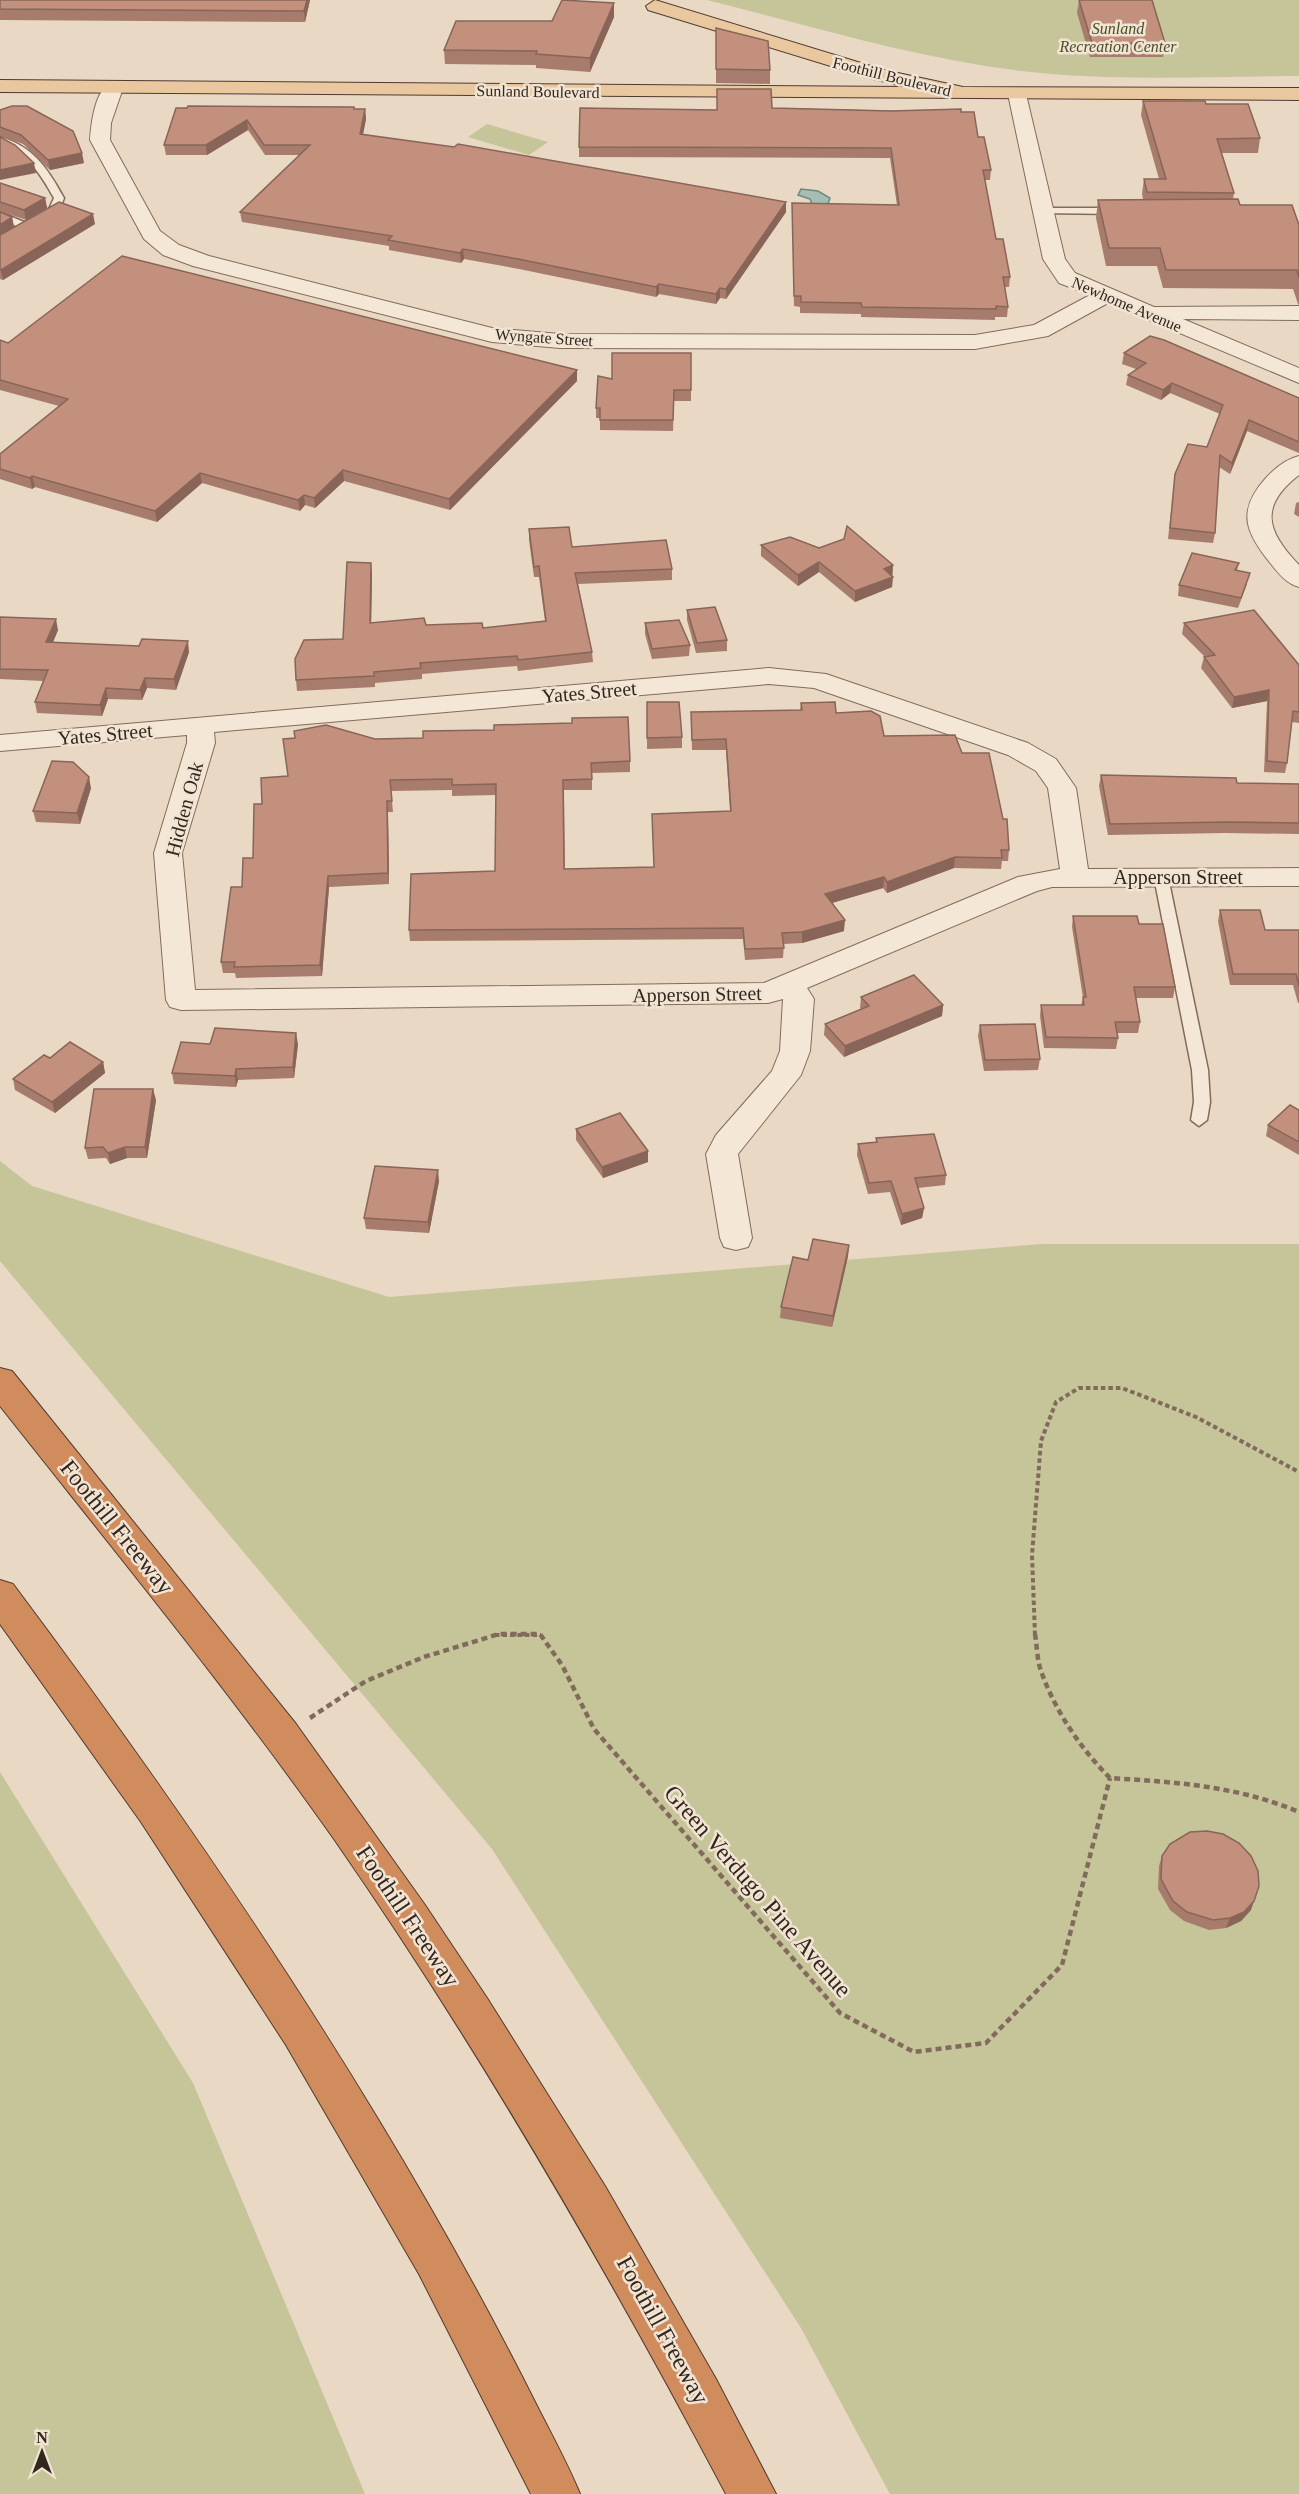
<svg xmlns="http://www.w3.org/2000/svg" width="1299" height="2494" viewBox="0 0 1299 2494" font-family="Georgia,serif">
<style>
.green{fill:#c6c499}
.water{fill:#a5bdb2;stroke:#6d8a7e;stroke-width:1.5}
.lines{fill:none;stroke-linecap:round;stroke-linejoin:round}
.service-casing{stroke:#826b5c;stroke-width:3}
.minor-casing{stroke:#826b5c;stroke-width:2}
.primary-casing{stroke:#503a30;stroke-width:2}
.motorway-casing{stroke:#503a30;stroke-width:2}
.path-far1{stroke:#826b5c;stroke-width:4;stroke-dasharray:4.5 3;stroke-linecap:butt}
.path{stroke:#826b5c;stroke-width:4.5;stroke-dasharray:6 4;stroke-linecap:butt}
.service{fill:#f5e7d6;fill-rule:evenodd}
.minor{fill:#f5e7d6;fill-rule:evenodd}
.primary{fill:#e9c79f;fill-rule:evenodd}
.motorway{fill:#d08c5d;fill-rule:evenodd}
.wall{fill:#a87c6c}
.shaded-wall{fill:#886558}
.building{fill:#c3907e;stroke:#886558;stroke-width:1.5}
.labels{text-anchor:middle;stroke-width:5;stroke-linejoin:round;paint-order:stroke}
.far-park-label{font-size:16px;font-style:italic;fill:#4a4d27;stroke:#f1e4d3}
.far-street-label{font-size:16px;fill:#33261f;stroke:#f1e4d3}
.street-label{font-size:20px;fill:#33261f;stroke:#f1e4d3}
.near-street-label{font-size:24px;fill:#33261f;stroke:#f1e4d3}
</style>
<rect width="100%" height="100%" fill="#e9d8c4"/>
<!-- green -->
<g class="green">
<path d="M707 0H1299V76C1207 76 1113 82 1022 71 915 58 811 26 707 0Z"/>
<polygon points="487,124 548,142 529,155 468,137"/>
<polygon points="0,1161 32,1186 389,1297 1042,1244 1299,1244 1299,2494 890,2494 801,2328 492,1849 0,1261"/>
<polygon points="0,1772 193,2083 365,2494 0,2494"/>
</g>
<!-- water -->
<polygon class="water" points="801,189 818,191 830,198 828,204 812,204 810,199 798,195"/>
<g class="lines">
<!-- service casing -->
<g class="service-casing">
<g id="service">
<path d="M0 137C33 146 48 169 64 198 60 210 54 221 39 219V215L49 209 54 198C40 173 28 154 0 143Z"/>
<polygon points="1042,208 1118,208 1123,211 1118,214 1038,213 1037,211"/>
<polygon points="0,212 31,225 32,227 23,229 0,219"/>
<polygon points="1161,872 1168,877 1208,1070 1210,1102 1207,1120 1199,1126 1191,1120 1194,1102 1192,1070 1154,877"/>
</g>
</g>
<!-- minor casing -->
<g class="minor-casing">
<g id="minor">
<path d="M113 82 123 88 111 123 110 140 160 231 179 245 209 256 492 328 560 334 975 335 1034 325 1090 295 1059 283 1043 259 1008 94 1018 88 1025 90 1065 259 1075 273 1154 307 1299 306V320L1183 319 1299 368V383L1108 303 1048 336 975 349 560 348 492 342 193 266 163 255 144 239 90 140C91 124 95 87 113 82Z"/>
<path d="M1299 456V475C1259 506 1266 531 1299 565V587C1287 584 1279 574 1271 564 1246 533 1236 512 1265 479 1274 469 1286 459 1299 456Z"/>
<path d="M769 668 826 674 1028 743 1056 759 1076 788 1088 869 1299 868V886L1052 887 1037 891 807 988 814 999 810 1051 801 1075 738 1154 752 1238 748 1247 736 1250 724 1247 720 1238 706 1154 716 1135 772 1071 780 1051 783 999 768 1003 181 1010 170 1007 166 1000 154 853 187 743V735L0 751V735ZM769 684 814 688 1008 755 1036 771 1048 788 1060 869 1018 877 764 983 195 990 182 853 215 743 214 732Z"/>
</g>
</g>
<!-- primary casing -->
<g class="primary-casing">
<polygon id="primary" points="655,0 884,70 963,87 1299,88 1299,100 0,92 0,80 907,87 873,79 648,10 646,6"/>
</g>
<!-- motorway casing -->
<g class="motorway-casing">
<g id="motorway">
<path d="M0 1368 12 1371 296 1724 425 1905 487 1998 605 2186 716 2379 776 2494H726C607 2269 479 2048 334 1839 229 1690 113 1549 0 1406Z"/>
<path d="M0 1580 13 1584C162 1783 303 1987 427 2202 465 2268 501 2334 535 2402 550 2432 567 2462 580 2494H531L419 2274 286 2045 141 1822 0 1624Z"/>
</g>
</g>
<!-- path-far1 -->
<g class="path-far1">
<polyline points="495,1635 541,1635"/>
<polyline points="1035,1635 1032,1555 1041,1441 1056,1402 1079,1388 1122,1388 1196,1417 1299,1472"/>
</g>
<!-- path -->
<g class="path">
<path d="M1035 1634C1037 1646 1037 1660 1041 1671 1055 1711 1081 1749 1110 1778 1175 1782 1238 1786 1299 1812"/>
<polyline points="310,1718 366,1681 424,1657 499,1634 540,1634 562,1665 594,1729 840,2013 914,2052 986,2043 1062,1965 1110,1778"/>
</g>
<!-- service -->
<use href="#service" class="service"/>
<!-- minor -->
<use href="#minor" class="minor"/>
<!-- primary -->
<use href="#primary" class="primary"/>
<!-- motorway -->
<use href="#motorway" class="motorway"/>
</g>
<!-- wall -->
<g class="wall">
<polygon points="0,0 310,0 305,22 0,20"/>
<polygon points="1079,0 1165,43 1163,57 1090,57 1077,13"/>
<polygon points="614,3 614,17 590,72 536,68 536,65 445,64 444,50 552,21"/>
<polygon points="716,28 770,70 770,84 716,83"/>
<polygon points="1143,101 1206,104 1260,138 1258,153 1222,153 1234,193 1233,199 1240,205 1299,225 1299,305 1298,304 1293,289 1163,288 1157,266 1106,266 1096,218 1098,200 1143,199 1142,194 1144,179 1159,179 1141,115"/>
<polygon points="354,107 354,109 365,109 366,119 363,134 786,212 726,299 720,298 716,304 659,294 656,297 519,269 464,259 461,263 389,250 389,246 242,222 240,212 300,155 265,155 248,130 207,155 166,155 164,145 187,108"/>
<polygon points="772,108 961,112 978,137 991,170 990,180 985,180 996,239 1010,277 1009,287 1005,287 1008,307 1007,317 995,317 995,320 861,317 861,314 800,313 800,307 794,306 792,203 897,205 890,158 579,157 579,147 717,110"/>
<polygon points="0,110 84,163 50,170 23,144 0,136"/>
<polygon points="0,183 45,198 47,208 26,220 0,211"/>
<polygon points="0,212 12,217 14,227 95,224 3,280 0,279"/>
<polygon points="0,340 8,343 577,381 450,510 344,481 315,508 305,505 300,511 202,483 157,522 35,487 32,489 0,479 0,454 59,406 0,390"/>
<polygon points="691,353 691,401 674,401 673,431 600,430 600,418 596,418 596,408 612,379"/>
<polygon points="1124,353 1299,398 1299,453 1247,431 1230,474 1219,467 1215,533 1213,543 1168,539 1175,474 1207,447 1220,414 1170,393 1161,400 1126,385 1128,375 1136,369 1122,364"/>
<polygon points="1299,502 1299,517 1294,514 1296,503"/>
<polygon points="529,529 572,547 672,569 672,580 578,584 592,652 593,662 518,671 517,666 422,674 422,679 375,683 375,687 297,691 296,680 343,639 372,574 371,623 483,628 545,621 539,577 534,577 529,540"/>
<polygon points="761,545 819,548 893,565 892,587 855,602 819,572 798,586 761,556"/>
<polygon points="1239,563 1237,570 1247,584 1238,608 1178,596 1179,585"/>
<polygon points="687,610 727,640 727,651 696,653 687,620"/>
<polygon points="0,617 58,630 53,642 189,652 176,690 147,688 142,700 108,699 102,716 37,713 35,702 43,681 0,679"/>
<polygon points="645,623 690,645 689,656 652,659 645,634"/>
<polygon points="1184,623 1299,665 1299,723 1292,722 1287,763 1285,773 1264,772 1267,701 1232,708 1201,668 1204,657 1205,657 1182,634"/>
<polygon points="647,702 682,737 682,748 647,749"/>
<polygon points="801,703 836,713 884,736 962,753 1009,850 1008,861 1002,861 1001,869 954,868 887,893 883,888 832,903 844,931 802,943 784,944 783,958 745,960 743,939 410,941 409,930 495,871 496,795 452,796 452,790 391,791 393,812 388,812 389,884 329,887 322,976 236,978 235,973 223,973 221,962 242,887 253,858 262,804 288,776 375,739 630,761 630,772 592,773 592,790 564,790 565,869 653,867 730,811 726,750 692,750 691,712 800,710"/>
<polygon points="1101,775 1237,783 1299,784 1299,834 1225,833 1108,835 1099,786"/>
<polygon points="91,788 80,824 36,822 33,811"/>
<polygon points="1220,910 1265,930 1299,930 1299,1003 1298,1003 1293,985 1230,985 1218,921"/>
<polygon points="1073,916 1139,924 1175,987 1173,998 1136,998 1140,1022 1138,1033 1117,1033 1118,1038 1116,1049 1044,1048 1040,1016 1041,1005 1081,1005 1083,998 1072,927"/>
<polygon points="861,997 943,1005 942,1016 844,1057 824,1035 825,1024 861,1009 860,1008"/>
<polygon points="980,1025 1040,1059 1038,1070 984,1071 978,1036"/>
<polygon points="298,1044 294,1078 238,1080 236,1087 174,1084 172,1073"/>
<polygon points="50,1058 103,1062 105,1073 55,1113 15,1090 13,1079"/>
<polygon points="156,1100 147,1158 127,1158 110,1164 106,1158 88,1159 85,1148"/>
<polygon points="1299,1110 1299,1155 1266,1136 1268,1125"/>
<polygon points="576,1129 648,1162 603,1178 576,1140"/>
<polygon points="876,1138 946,1175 945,1185 918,1188 924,1208 922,1218 901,1225 890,1192 868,1194 857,1155 858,1144 876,1142"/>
<polygon points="439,1181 429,1233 366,1229 364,1218"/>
<polygon points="849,1245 848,1256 832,1327 780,1318 781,1307 808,1260"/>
<polygon points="1162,1856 1251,1910 1241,1921 1226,1928 1209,1930 1184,1921 1170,1910 1158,1889 1159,1866"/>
</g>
<!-- shaded-wall -->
<g class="shaded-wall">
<polygon points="307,0 310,0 305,22 304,11"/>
<polygon points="614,3 614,17 590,72 590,58"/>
<polygon points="365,109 366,119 361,144 360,134"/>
<polygon points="247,120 248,130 207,155 206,145"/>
<polygon points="82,153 84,163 50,170 48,160"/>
<polygon points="34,163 36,173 0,180 0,170"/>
<polygon points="45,198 47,208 26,220 24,210"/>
<polygon points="786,202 786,212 726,299 726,289"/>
<polygon points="93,214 95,224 3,280 1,270"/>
<polygon points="12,217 14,227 0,236 0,225"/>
<polygon points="463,249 464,259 461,263 460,253"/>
<polygon points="659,284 659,294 656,297 656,287"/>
<polygon points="720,288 720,298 716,304 716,294"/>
<polygon points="577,370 577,381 450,510 449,499"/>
<polygon points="1172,383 1170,393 1161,400 1163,390"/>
<polygon points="1249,420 1247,431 1230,474 1232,463"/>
<polygon points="343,470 344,481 315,508 314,498"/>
<polygon points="200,473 202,483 157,522 155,511"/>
<polygon points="32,476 35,487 32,489 30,478"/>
<polygon points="304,495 305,505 300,511 298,500"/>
<polygon points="819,562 819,572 798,586 798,575"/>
<polygon points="371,563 372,574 371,634 370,623"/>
<polygon points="893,565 892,576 884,569"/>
<polygon points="893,577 892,587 855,602 855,591"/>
<polygon points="56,619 58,630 49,652 46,642"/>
<polygon points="188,641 189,652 176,690 174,679"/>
<polygon points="145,678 147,688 142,700 140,690"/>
<polygon points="106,688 108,699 102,716 100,705"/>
<polygon points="1269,690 1267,701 1232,708 1234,697"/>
<polygon points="89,777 91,788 80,824 77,813"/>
<polygon points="387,801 388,812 389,884 388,873"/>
<polygon points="955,857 954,868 887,893 887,882"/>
<polygon points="328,876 329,887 322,976 320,965"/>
<polygon points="884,877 883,888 825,905 825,894"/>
<polygon points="845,920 844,931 802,943 802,932"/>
<polygon points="943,1005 942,1016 844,1057 845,1046"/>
<polygon points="296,1033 298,1044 294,1078 293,1067"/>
<polygon points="103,1062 105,1073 55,1113 52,1102"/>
<polygon points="236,1069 238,1080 236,1087 235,1076"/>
<polygon points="153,1089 156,1100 147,1158 145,1147"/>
<polygon points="125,1147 127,1158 110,1164 108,1153"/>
<polygon points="648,1151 648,1162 603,1178 602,1167"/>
<polygon points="438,1170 439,1181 429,1233 428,1222"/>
<polygon points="924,1208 922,1218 901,1225 902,1214"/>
<polygon points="849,1245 848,1256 832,1327 833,1316"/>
<polygon points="1254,1901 1251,1910 1241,1921 1226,1928 1230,1918"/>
</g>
<!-- building -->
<g class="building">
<polygon points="0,0 307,0 304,11 0,9"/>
<polygon points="562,0 614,3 590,58 536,54 537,51 444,50 456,21 552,21"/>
<polygon points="1079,0 1152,0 1165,43 1092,43"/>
<polygon points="716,28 768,41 770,70 716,69"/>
<polygon points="717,89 771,89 772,108 891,111 961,109 961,112 974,112 978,137 984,137 991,170 983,170 996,239 1003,239 1010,277 1003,277 1008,307 996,306 996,309 862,307 861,303 801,302 801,296 794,296 792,203 899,205 891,148 579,147 580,108 717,110"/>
<polygon points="1143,101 1205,101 1206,104 1248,104 1260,138 1217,139 1234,193 1147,192 1144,179 1166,179"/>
<polygon points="12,106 27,106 73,131 82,153 48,160 21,135 0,127 0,110"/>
<polygon points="188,106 354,107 354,109 365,109 360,134 454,147 458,144 786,202 726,289 720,288 716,294 659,284 656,287 518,259 463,249 460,253 388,240 392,236 240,212 310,145 264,145 247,120 206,145 164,145 176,108 187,108"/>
<polygon points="0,137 15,145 34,163 0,170"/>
<polygon points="0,183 45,198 24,210 0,202"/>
<polygon points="1238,199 1240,205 1292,205 1299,225 1299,278 1297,270 1166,270 1160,248 1109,248 1098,200"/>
<polygon points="59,202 93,214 1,270 0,269 0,235"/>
<polygon points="0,212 12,217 0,225"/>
<polygon points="122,256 577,370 449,499 343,470 314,498 304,495 298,500 200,473 155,511 32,476 30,478 0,469 0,454 68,399 0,380 0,340 8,343"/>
<polygon points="1150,336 1164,340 1299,398 1299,442 1249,420 1232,463 1220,455 1215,533 1170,528 1175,474 1188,444 1207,447 1223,405 1172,383 1163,390 1128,375 1146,363 1124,353"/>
<polygon points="612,353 691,353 691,390 674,390 673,420 600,420 600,408 596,408 598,376 612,379"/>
<polygon points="847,526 893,565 884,569 893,577 855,591 819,562 798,575 761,545 790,537 819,548 844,539"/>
<polygon points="569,527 572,547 666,540 672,569 575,573 592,652 518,660 517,656 420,663 421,668 374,672 374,676 296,680 295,659 304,640 343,639 347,562 371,563 370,623 424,618 426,625 482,623 483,628 546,621 539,566 534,567 529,529"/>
<polygon points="1192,553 1239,563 1235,570 1250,573 1241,598 1179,585"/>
<polygon points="715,607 727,640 697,643 687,610"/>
<polygon points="1254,610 1299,665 1299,712 1293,711 1287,763 1267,761 1269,690 1234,697 1204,657 1215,655 1184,623"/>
<polygon points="0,617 56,619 46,642 139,646 142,639 188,641 174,679 145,678 140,690 106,688 100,705 35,702 48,670 0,669"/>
<polygon points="679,620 690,645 652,649 645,623"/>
<polygon points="647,702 679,702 682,737 647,738"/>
<polygon points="835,702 836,713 871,711 880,716 884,736 955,735 962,753 989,753 1003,819 1007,819 1009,850 1001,850 1002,858 955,857 887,882 884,877 825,894 845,920 802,932 782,933 784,948 745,949 743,928 409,930 411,874 495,871 496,784 452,785 452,779 390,780 392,801 387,801 388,873 328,876 320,965 234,967 235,962 221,962 231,887 242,887 243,858 253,858 254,804 262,804 261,778 288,776 283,739 295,738 294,731 326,725 375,739 423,738 423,731 494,730 494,725 572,723 572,718 628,717 630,761 591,763 592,779 563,780 564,869 654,867 652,814 731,811 726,739 692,740 691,712 802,710 801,703"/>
<polygon points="52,761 73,762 89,777 77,813 33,811"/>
<polygon points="1101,775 1236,778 1237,783 1299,784 1299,823 1227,822 1110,824"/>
<polygon points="1220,910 1260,910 1265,930 1299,930 1299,986 1296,974 1233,974"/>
<polygon points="1073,916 1137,916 1139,924 1163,924 1175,987 1134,987 1140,1022 1115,1022 1118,1038 1046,1037 1041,1005 1084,1005 1083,997 1086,997"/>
<polygon points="914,975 943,1005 845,1046 825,1024 869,1006 861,997"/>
<polygon points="1035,1024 1040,1059 985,1060 980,1025"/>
<polygon points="215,1028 296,1033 293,1067 236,1069 235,1076 172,1073 181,1042 210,1044"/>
<polygon points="70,1042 103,1062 52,1102 13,1079 44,1055 50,1058"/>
<polygon points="94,1089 153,1089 145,1147 125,1147 108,1153 103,1147 85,1148"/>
<polygon points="1290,1105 1299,1110 1299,1142 1268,1125"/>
<polygon points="620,1113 648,1151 602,1167 576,1129"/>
<polygon points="934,1134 946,1175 915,1178 924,1208 902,1214 891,1181 869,1183 858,1144 877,1142 876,1138"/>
<polygon points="375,1166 438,1170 428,1222 364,1218"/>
<polygon points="813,1239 849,1245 833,1316 781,1307 793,1257 808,1260"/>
<polygon points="1207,1831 1223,1834 1239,1843 1251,1856 1258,1871 1259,1886 1254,1901 1244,1912 1230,1918 1213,1920 1187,1912 1173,1901 1161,1879 1162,1856 1170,1844 1190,1832"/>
</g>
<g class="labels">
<!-- far-park labels -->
<g class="far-park-label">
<text x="1118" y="34">Sunland<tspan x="1118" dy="18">Recreation Center</tspan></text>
</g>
<!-- far-street labels -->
<g class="far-street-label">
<text transform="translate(892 76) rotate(14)" y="6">Foothill Boulevard</text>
<text transform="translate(538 91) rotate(1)" y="6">Sunland Boulevard</text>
<text transform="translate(1127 304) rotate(23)" y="6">Newhome Avenue</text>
<text transform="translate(544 337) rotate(4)" y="6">Wyngate Street</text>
</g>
<!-- street labels -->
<g class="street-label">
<text transform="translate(589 692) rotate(-5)" y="7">Yates Street</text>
<text transform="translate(105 734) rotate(-5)" y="7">Yates Street</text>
<text transform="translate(184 809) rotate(-75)" y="7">Hidden Oak</text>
<text x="1178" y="884">Apperson Street</text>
<text transform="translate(697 994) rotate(-1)" y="7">Apperson Street</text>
</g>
<!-- near-street labels -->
<g class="near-street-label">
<text transform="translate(117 1527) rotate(51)" y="8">Foothill Freeway</text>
<text transform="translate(758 1891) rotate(49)" y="8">Green Verdugo Pine Avenue</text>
<text transform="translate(408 1916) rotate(56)" y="8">Foothill Freeway</text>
<text transform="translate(663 2330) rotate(61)" y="8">Foothill Freeway</text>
</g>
</g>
<!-- north arrow -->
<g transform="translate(42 2452)" stroke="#f1e4d3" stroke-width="4.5" paint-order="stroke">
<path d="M0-4.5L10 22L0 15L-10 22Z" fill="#33261f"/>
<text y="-9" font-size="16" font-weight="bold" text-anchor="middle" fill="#33261f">N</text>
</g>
</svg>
